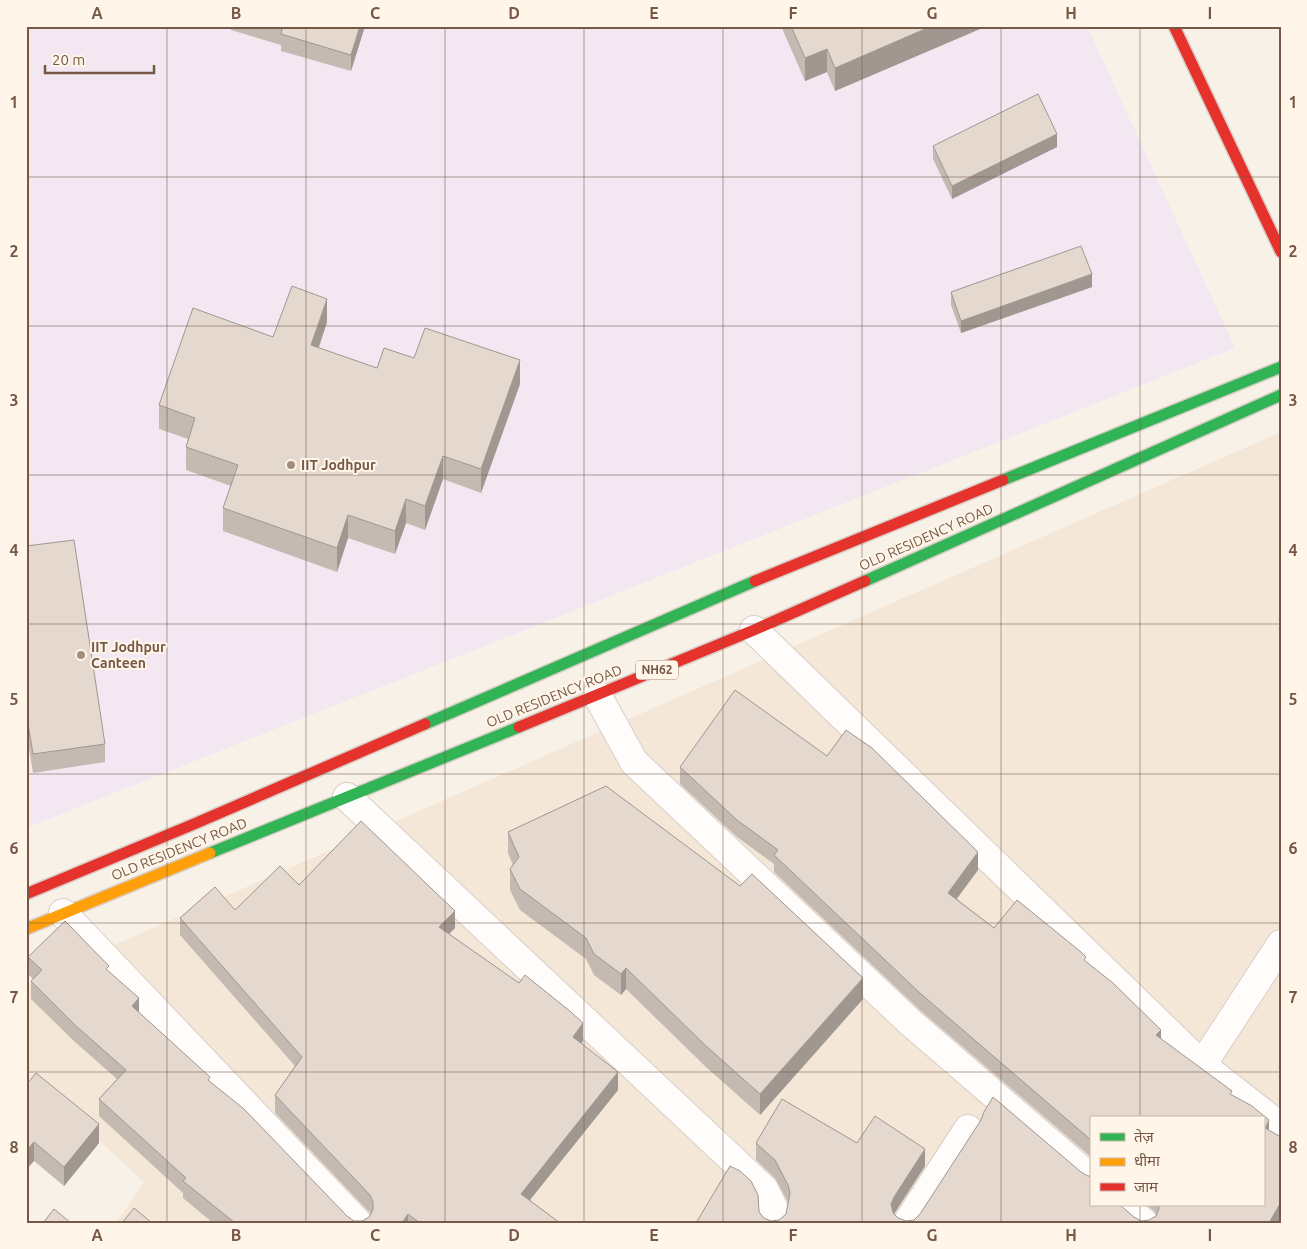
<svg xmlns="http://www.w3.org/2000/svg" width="1307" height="1249" viewBox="0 0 1307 1249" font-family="Ubuntu,'Noto Sans Devanagari',sans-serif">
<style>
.residential{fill:#f4e7d7;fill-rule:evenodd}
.education{fill:#f3e7f2}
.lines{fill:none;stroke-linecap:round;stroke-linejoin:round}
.street-casing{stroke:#d9cec6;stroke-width:30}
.fast-casing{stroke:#d8cdc4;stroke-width:14}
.slow-casing{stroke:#d8cdc4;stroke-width:14}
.jam-casing{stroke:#d8cdc4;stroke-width:14}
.street{stroke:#fefdfc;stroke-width:28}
.fast{stroke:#30b455;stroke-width:11}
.slow{stroke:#ff9f0a;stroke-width:11}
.jam{stroke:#e5322d;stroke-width:11}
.wall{fill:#c4bab2}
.shaded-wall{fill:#a09791}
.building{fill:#e4d8cf;stroke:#a09791}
.grid{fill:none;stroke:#775746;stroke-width:1;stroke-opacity:0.55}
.poi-dot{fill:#a48d7f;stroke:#fff6e9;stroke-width:2}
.labels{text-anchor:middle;stroke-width:4;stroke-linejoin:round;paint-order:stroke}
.shield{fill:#fff6e9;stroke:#a08777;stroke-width:1}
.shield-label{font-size:12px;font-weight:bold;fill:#775746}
.poi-label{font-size:14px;font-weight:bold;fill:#775746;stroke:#fff6e9;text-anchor:start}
.street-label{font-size:14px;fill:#775746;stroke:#fff6e9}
.neatline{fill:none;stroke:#775746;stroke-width:2}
.grid-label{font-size:16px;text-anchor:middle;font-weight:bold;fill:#775746}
</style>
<rect width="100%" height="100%" fill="#f8f1e8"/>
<!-- residential -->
<path class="residential" d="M1281 432V1223H116L144 1182 26 1074V984ZM1091 1118H1263V1205H1091Z"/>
<!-- education -->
<polygon class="education" points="26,26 1087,26 1235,348 26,828"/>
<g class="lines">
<!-- street casing -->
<g class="street-casing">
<g id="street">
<polyline points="754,630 1202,1065 1281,1127"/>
<polyline points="597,695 634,762 911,1023 1091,1178"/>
<polyline points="347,797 764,1189 774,1209 773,1223"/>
<polyline points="63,913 358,1223"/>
<polyline points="1202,1065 1281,944"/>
<polyline points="1123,1205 1144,1223"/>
<polyline points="907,1223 968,1129"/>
</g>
</g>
<!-- fast casing -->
<g class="fast-casing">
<g id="fast">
<polyline points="1003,480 1281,367"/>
<polyline points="865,581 1281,395"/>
<polyline points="425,724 755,581"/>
<polyline points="210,853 519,727"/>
</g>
</g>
<!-- slow casing -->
<g class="slow-casing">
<polyline id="slow" points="26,929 210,853"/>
</g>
<!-- jam casing -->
<g class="jam-casing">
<g id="jam">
<polyline points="1174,26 1281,252"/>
<polyline points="755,581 1003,480"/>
<polyline points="519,727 754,630 865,581"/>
<polyline points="26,894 194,824 425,724"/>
</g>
</g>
<!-- street -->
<use href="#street" class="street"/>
<!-- fast -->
<use href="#fast" class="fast"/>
<!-- slow -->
<use href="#slow" class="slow"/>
<!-- jam -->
<use href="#jam" class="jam"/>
</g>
<!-- wall -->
<g class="wall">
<polygon points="231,26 365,26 351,71 281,51 281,45 231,30"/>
<polygon points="781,26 987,26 835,91 827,72 805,81"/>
<polygon points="933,146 1057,147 952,199 933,159"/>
<polygon points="1092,287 961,333 951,305 951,292"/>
<polygon points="327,322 319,348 377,368 414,358 520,384 481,493 443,479 425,530 406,523 395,554 348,538 337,572 223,531 223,508 231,486 186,470 186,447 188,439 159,429 159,405 273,337"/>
<polygon points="26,546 105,744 105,762 33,773 26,729"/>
<polygon points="680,767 978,870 957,899 994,928 1086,962 1161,1039 1232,1096 1269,1131 1281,1137 1281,1219 1279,1223 696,1223 759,1212 764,1218 771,1221 779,1220 786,1214 788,1202 775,1178 756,1160 756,1143 857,1143 925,1166 894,1214 898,1218 906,1221 1091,1205 1134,1217 1141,1221 1149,1220 1156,1216 1156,1214 1154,1211 1147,1205 1263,1205 1091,1118 1091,1157 921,1011 774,872 774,864 737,837 680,784"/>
<polygon points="508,832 863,999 760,1115 706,1067 626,989 621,995 594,975 586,959 520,910 510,890 510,869 513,865 508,853"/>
<polygon points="299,885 455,928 449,934 583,1041 581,1043 618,1090 530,1200 560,1223 213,1223 183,1198 183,1193 99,1116 99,1099 117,1079 75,1042 31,999 31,981 33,979 28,974 28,957 109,972 139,1013 210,1082 347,1216 354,1221 362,1221 369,1217 370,1214 370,1213 275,1113 275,1095 295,1066 180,935 180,918 235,910"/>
<polygon points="26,1085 99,1143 64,1186 34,1161"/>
</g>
<!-- shaded-wall -->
<g class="shaded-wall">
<polygon points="360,26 365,26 351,71 351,55"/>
<polygon points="932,26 987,26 835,91 835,68"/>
<polygon points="827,49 827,72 805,81 805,58"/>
<polygon points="1057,134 1057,147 952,199 952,186"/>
<polygon points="1092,274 1092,287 961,333 961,321"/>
<polygon points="327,299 327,322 311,369 311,345"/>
<polygon points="520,360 520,384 481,493 481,469"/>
<polygon points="443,456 443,479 425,530 425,506"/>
<polygon points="406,499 406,523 395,554 395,531"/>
<polygon points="348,515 348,538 337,572 337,548"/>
<polygon points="978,852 978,870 948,910 948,893"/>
<polygon points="455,911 455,928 439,944 439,927"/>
<polygon points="626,968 626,989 621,995 621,974"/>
<polygon points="863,978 863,999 760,1115 760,1094"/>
<polygon points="139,998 139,1016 132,1006"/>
<polygon points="583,1023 583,1041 573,1054 573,1037"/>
<polygon points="1161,1030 1161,1047 1156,1035"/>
<polygon points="618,1072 618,1090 521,1211 521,1194"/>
<polygon points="1269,1120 1269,1138 1265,1128"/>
<polygon points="99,1124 99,1143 64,1186 64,1167"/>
<polygon points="34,1142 34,1161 26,1170 26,1151"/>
<polygon points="925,1149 925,1166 894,1214 891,1204 894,1197"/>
<polygon points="1281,1202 1281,1219 1279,1223 1269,1223"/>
<polygon points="408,1214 408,1223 402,1223"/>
</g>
<!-- building -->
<g class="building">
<polygon points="272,26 360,26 351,55 281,34 282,29"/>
<polygon points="791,26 932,26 835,68 827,49 805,58"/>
<polygon points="1038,94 1057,134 952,186 933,146"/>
<polygon points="1081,246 1092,274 961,321 951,292"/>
<polygon points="292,286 327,299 311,345 377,368 384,348 414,358 425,328 520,360 481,469 443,456 425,506 406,499 395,531 348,515 337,548 223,508 238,465 186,447 195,418 159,405 193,308 273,337"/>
<polygon points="74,540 105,744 33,754 26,711 26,546"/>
<polygon points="735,690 827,756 846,730 872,748 978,852 948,893 994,928 1017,900 1081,952 1086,957 1084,960 1113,983 1161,1030 1156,1035 1232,1091 1230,1094 1252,1106 1269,1120 1265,1128 1281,1137 1281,1202 1269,1223 696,1223 730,1166 740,1171 751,1181 758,1195 759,1212 764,1218 771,1221 779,1220 786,1214 790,1193 788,1185 775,1160 756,1143 782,1099 857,1143 875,1116 925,1149 894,1197 891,1204 893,1213 898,1218 906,1221 914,1220 920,1214 981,1120 984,1112 993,1097 1081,1172 1088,1176 1091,1176 1091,1205 1120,1205 1134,1217 1141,1221 1149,1220 1156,1216 1159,1209 1159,1205 1263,1205 1263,1118 1091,1118 1091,1140 921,994 774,855 778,850 737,820 680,767"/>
<polygon points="606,786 740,886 752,874 863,978 760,1094 706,1046 626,968 621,974 594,954 586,938 520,889 510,869 519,857 508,832"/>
<polygon points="361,821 455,911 439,927 519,983 525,975 571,1012 583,1023 573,1037 618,1072 521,1194 560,1223 420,1223 408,1214 402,1223 235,1223 183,1181 186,1178 99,1099 126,1070 75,1025 31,981 42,970 28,957 65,921 109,966 106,969 139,998 132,1006 210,1077 208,1080 244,1109 347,1216 354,1221 362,1221 369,1217 373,1210 373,1202 370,1195 275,1095 302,1057 180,918 215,887 235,910 280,866 299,885"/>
<polygon points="36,1073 99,1124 64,1167 34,1142 26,1151 26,1085"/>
<polygon points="134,1208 152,1223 122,1223"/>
<polygon points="54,1209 71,1223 43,1223"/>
</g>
<!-- grid -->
<path class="grid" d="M167 26V1223M306 26V1223M445 26V1223M584 26V1223M723 26V1223M862 26V1223M1001 26V1223M1140 26V1118M26 177H1281M26 326H1281M26 475H1281M26 624H1281M26 774H1281M26 923H1281M26 1072H1281M1140 1205V1223"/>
<!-- markers -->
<g class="poi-dot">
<circle cx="291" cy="465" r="5"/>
<circle cx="81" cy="655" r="5"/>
</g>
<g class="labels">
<!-- shield labels -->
<rect class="shield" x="636" y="660.5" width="42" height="19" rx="4"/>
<g class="shield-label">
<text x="657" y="674">NH62</text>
</g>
<!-- poi labels -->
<g class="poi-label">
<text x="301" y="470">IIT Jodhpur</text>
<text x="91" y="652">IIT Jodhpur<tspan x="91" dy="16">Canteen</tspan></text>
</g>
<!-- street labels -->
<g class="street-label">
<text transform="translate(926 537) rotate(-24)" y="5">OLD RESIDENCY ROAD</text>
<text transform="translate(554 696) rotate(-22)" y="5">OLD RESIDENCY ROAD</text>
<text transform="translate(179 849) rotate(-22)" y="5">OLD RESIDENCY ROAD</text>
</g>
</g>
<!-- border -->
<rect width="1307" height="1249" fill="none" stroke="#fff6e9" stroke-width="55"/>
<!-- legend -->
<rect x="1090" y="1116" width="175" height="90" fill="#fff6e9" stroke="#c9b6a8"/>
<rect x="1100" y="1133" width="25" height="8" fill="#30b455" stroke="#c9b6a8"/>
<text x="1134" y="1142" font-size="15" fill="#775746">तेज़</text>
<rect x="1100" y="1158" width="25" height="8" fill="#ff9f0a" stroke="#c9b6a8"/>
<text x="1134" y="1166" font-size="15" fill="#775746">धीमा</text>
<rect x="1100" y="1183" width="25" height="8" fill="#e5322d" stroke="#c9b6a8"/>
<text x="1134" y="1192" font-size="15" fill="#775746">जाम</text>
<!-- scale -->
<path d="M45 65v8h109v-8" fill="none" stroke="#775746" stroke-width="2.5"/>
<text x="52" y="65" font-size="15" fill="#775746" stroke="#fff6e9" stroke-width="4" paint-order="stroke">20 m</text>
<rect x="28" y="28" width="1252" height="1194" class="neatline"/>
<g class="grid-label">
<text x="97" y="19">A</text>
<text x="236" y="19">B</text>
<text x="375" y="19">C</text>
<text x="514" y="19">D</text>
<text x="654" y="19">E</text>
<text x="793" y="19">F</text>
<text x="932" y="19">G</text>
<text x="1071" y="19">H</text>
<text x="1210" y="19">I</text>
<text x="14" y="108">1</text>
<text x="1293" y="108">1</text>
<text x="14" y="257">2</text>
<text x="1293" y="257">2</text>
<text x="14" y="406">3</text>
<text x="1293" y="406">3</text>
<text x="14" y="556">4</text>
<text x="1293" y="556">4</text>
<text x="14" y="705">5</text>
<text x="1293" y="705">5</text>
<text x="14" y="854">6</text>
<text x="1293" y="854">6</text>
<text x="14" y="1003">7</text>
<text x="1293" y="1003">7</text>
<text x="14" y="1153">8</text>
<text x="1293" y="1153">8</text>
<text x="97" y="1241">A</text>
<text x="236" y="1241">B</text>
<text x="375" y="1241">C</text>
<text x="514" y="1241">D</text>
<text x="654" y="1241">E</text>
<text x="793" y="1241">F</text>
<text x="932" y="1241">G</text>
<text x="1071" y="1241">H</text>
<text x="1210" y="1241">I</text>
</g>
</svg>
